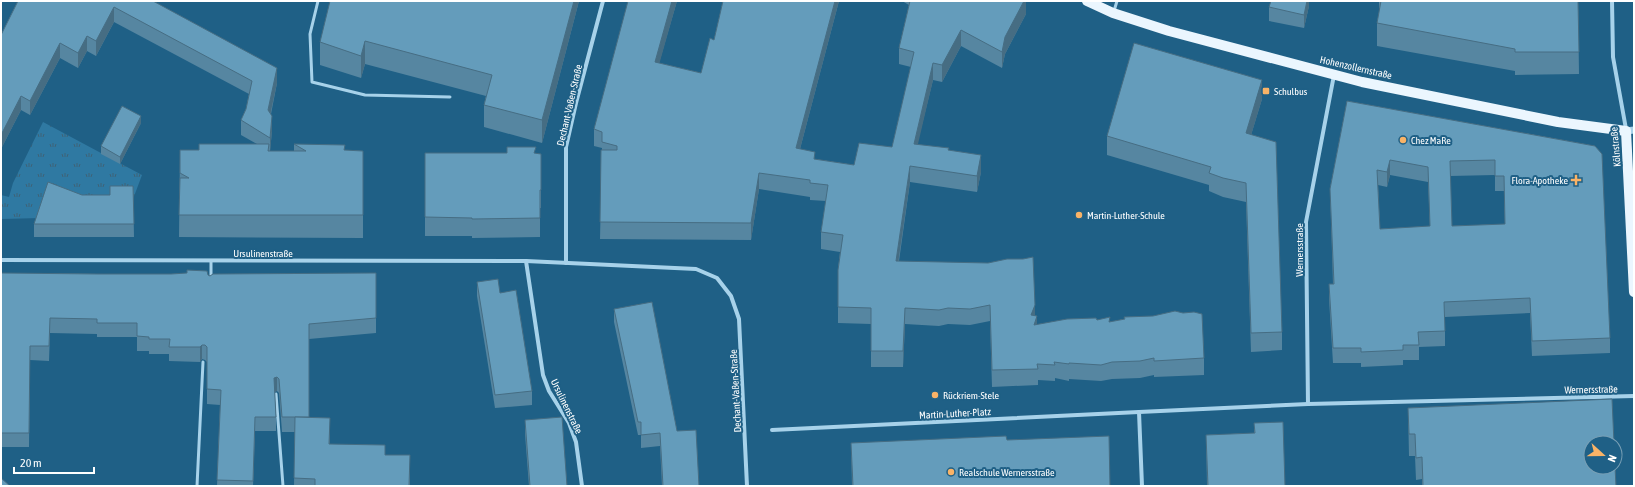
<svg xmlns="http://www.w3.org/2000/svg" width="1635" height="487" viewBox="0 0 1635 487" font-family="'Asap Condensed',sans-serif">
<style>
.grass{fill:url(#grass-tufts)}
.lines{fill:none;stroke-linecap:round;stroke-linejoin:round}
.service{stroke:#a7d2ea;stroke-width:3}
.minor{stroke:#a7d2ea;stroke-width:4}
.tertiary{stroke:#a7d2ea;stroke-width:7}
.primary{stroke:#ebf6fe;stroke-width:10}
.wall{fill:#5686a1;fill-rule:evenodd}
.shaded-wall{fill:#466d83}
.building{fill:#649cbb;stroke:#466d83;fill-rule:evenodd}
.poi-dot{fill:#f9b367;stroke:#1f6086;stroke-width:1.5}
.labels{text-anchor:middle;stroke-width:4;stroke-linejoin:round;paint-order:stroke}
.street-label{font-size:10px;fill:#fff;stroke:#1f6086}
.poi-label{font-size:10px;fill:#fff;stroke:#1f6086;text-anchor:start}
</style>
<defs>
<pattern id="grass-tufts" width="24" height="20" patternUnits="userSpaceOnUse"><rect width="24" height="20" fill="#2f79a2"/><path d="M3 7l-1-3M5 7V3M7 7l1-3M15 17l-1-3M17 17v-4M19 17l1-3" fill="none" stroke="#3e6277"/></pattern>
</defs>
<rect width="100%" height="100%" fill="#1f6086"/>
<!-- grass -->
<polygon class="grass" points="43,122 142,175 133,199 40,218 1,219 1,195 9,197 13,183"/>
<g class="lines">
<!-- service -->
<g class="service">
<polyline points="318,1 310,34 312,82 365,95 450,97"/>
<polyline points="1114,11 1117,1"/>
<polyline points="211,279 211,261"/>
<polyline points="276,394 283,486"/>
<polyline points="197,486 203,362"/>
</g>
<!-- minor -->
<g class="minor">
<polyline points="1612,1 1613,57 1626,129"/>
<polyline points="1,260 526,261 696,269 717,278 731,296 739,319 747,486"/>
<polyline points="526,261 543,375 549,391 569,423 576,442 582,486"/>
<polyline points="566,263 566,147 576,103 603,1"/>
<polyline points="1308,404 1306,222 1334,75"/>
<polyline points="772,430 1139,412"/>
<polyline points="1142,486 1139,412 1308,404 1634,396"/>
</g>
<!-- tertiary -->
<polyline class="tertiary" points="1626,131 1634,130"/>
<!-- primary -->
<polyline class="primary" points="1087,1 1113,13 1169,31 1362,82 1558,122 1626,131 1634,292"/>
</g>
<!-- wall -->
<g class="wall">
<polygon points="18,1 153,1 277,83 271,114 272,131 270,151 294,151 294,144 345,150 363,151 363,238 179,237 180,150 199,150 257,144 241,135 241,120 246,109 249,94 114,22 96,56 87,51 78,68 60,58 30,115 21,110 2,147 2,156 1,159 1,35"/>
<polygon points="579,1 542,143 484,127 484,105 486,96 365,64 361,78 320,65 320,42"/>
<polygon points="677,1 659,63 701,73 714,40 723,1 839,1 800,149 815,159 854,165 892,147 911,67 899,64 899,48 909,5 902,1 1026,1 1026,14 1005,54 1002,68 961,46 942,82 933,80 917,145 949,150 981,172 977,192 910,182 899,261 1035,316 1037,325 1097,320 1110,322 1124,319 1124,317 1204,358 1204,375 1154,377 1154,375 1140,378 1112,379 1101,381 1069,379 1069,381 1055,378 1055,381 1038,380 1038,385 992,387 990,321 970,325 948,324 939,326 905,324 903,367 871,367 871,324 838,323 838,270 840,252 821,249 821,232 826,201 810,200 810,197 759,189 751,240 600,239 602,148 594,146 594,129"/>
<polygon points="1309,1 1309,6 1304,28 1269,21 1269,7"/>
<polygon points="1379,1 1578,1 1579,74 1515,75 1515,71 1377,46 1377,23 1380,8 1379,8"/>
<polygon points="1262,99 1251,135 1282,332 1282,350 1251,352 1246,202 1223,197 1209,191 1209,185 1107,155 1107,136"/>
<path d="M1347 101 1595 146 1610 338V353L1532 356 1530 313 1445 317V346L1419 347V360H1403V365L1361 367V363H1333L1329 299V284H1333L1330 189ZM1390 175 1428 182 1430 227 1380 229 1378 185 1387 187ZM1495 175V191H1504L1505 224 1452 226 1450 176Z"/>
<polygon points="141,123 120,164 101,154 101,146"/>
<polygon points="425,153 541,154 541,208 540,208 540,237 472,238 472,236 425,236"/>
<polygon points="133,186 134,237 34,237 34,224 82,195 110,195"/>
<polygon points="1,273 208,275 210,276 376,273 376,333 309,339 309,417 330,435 330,444 385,455 410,472 410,486 294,486 295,432 282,432 279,393 277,391 274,392 276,417 276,431 255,431 253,486 217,486 220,405 207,404 207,362 205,360 202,359 200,362 169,361 169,354 149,354 149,351 137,351 137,337 97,337 97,334 50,333 49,361 30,360 29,447 1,447"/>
<polygon points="477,282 500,293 532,391 532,405 495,408 477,296"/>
<polygon points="614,309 677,431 699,486 662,486 660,446 641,448 641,435 638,435 614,322"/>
<polygon points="1408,408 1616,486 1422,486 1422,479 1416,480 1415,456 1409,456"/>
<polygon points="525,420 567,486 529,486 525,434"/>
<polygon points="1254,423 1285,486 1207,486 1206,435 1254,433"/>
<polygon points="1007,440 1110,486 852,486 851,443"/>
</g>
<!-- shaded-wall -->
<g class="shaded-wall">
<polygon points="574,1 579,1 542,143 542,120"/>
<polygon points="672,1 677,1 655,79 655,62"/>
<polygon points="835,1 839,1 796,164 796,148"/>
<polygon points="1024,1 1026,1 1026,14 1005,54 1002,68 1002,52 1005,37"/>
<polygon points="1307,1 1309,1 1309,6 1304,28 1304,15"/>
<polygon points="114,7 114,22 96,56 96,41"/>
<polygon points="961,30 961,46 942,82 942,65"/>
<polygon points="87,36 87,51 78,68 78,53"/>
<polygon points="365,41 365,64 361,78 361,56"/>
<polygon points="60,43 60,58 30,115 30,101"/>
<polygon points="933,63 933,80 914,161 914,144"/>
<polygon points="277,68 277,83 268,125 268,110"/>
<polygon points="1262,80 1262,99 1246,152 1246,133"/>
<polygon points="21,96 21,110 2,147 2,156 1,159 1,135"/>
<polygon points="141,116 141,123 120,164 120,157"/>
<polygon points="272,116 272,131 270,152 270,138"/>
<polygon points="981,155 981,172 977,192 977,176"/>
<polygon points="1390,160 1390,175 1387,187 1387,172"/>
<polygon points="910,166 910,182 896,277 896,261"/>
<polygon points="759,173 759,189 751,240 751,223"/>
<polygon points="1035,305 1035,322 1037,316 1037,332 1034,342 1031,315"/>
<polygon points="905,308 905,324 903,367 903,351"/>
<polygon points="202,345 202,359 200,362 200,347"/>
<polygon points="277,377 277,391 274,392 274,378"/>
<polygon points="330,418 330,435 329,460 329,444"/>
</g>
<!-- building -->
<g class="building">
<polygon points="18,1 153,1 277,68 268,110 272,116 270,138 241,120 246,109 252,81 114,7 96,41 87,36 78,53 60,43 30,101 21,96 1,135 1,35"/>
<polygon points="330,1 574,1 542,120 484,105 492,75 365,41 361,56 320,42"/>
<polygon points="628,1 672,1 655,62 701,73 710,38 714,40 723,1 835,1 796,148 815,152 814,159 854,165 859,143 892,147 914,52 899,48 910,1 1024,1 1005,37 1002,52 961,30 942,65 933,63 914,144 949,148 948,150 981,155 977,176 910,166 896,261 988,263 1007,259 1023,259 1033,257 1035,305 1031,315 1037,316 1034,325 1067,319 1096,318 1097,320 1110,317 1109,322 1125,319 1124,317 1153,316 1175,311 1183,313 1194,312 1202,314 1204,358 1154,361 1154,358 1140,361 1112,362 1101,365 1069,363 1069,364 1054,362 1055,365 1037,364 1038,369 992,370 990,305 970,309 948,308 939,310 905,308 903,351 871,351 871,308 838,307 838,270 843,235 821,232 828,185 810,183 810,180 759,173 751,223 600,222 601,150 617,150 617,146 602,142 602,132 594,129"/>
<polygon points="1271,1 1307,1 1304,15 1269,7"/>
<polygon points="1381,1 1578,1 1579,52 1515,52 1515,49 1377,23"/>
<polygon points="1134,43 1262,80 1246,133 1276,142 1282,332 1251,333 1246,183 1223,178 1209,173 1211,167 1107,136"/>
<path d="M1347 101 1595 146 1602 154 1610 338 1532 341 1530 298 1444 302 1445 331 1418 332 1419 345H1403V350L1361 352V348H1333L1329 284H1334L1330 189ZM1390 160 1428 167 1430 226 1380 229 1377 170 1387 172ZM1495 160V176H1504L1505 224 1452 226 1450 161Z"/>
<polygon points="122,106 141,116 120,157 101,146"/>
<polygon points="199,144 269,144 268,151 306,151 294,144 345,145 344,150 363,151 363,215 179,215 180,178 189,178 180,173 180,150 199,150"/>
<polygon points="507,147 536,147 534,153 541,154 541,190 540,190 540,218 472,219 472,218 425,217 425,153 507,153"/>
<polygon points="48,182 82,195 110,195 110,186 133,186 134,224 34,224"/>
<polygon points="187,270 207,271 208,275 210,276 213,274 376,273 376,318 309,324 309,417 282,417 279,379 277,377 274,378 276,417 255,417 253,481 217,480 221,390 207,389 207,347 205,345 202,345 200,347 169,347 170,339 149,339 149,337 137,336 137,323 97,323 97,319 50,318 49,346 30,346 29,433 1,433 1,273 98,274 171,274 187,273"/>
<polygon points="498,279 500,293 516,290 532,391 495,395 477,282"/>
<polygon points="652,302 677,431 696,430 699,486 663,486 660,433 641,435 641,422 638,422 614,309"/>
<polygon points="1612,399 1614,443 1591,443 1591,467 1615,467 1616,486 1423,486 1422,457 1416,458 1415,434 1409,434 1408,408"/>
<polygon points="295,417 330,418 329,444 385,445 385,455 410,455 409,486 315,486 315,479 294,478"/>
<polygon points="562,417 567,486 530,486 525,420"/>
<polygon points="1283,422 1285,486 1208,486 1206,435 1255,433 1254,423"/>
<polygon points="1006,436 1007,440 1109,436 1110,486 853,486 851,443"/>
<polygon points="1,478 10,486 1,486"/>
</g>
<!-- markers -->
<g class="poi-dot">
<rect x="1262" y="87" width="8" height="8" rx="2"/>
<circle cx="1403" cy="140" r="4"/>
<path d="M1574 174h4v4h4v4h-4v4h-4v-4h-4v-4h4z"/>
<circle cx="1079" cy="215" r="4"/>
<circle cx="935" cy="395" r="4"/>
<circle cx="951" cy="472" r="4"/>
</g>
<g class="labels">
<!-- street labels -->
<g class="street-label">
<text transform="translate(1356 67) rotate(13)" y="4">Hohenzollernstraße</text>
<text transform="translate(569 105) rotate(-77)" y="4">Dechant-Vaßen-Straße</text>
<text transform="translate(1615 147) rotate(-95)" y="4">Kölnstraße</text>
<text transform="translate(1299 250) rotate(-90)" y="4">Wernersstraße</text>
<text x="263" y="257">Ursulinenstraße</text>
<text transform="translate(1591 389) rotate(-1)" y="4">Wernersstraße</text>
<text transform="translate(735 391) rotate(-93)" y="4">Dechant-Vaßen-Straße</text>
<text transform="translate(567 406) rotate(64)" y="4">Ursulinenstraße</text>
<text transform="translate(955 413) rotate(-3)" y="4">Martin-Luther-Platz</text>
</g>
<!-- poi labels -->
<g class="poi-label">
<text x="1274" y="95">Schulbus</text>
<text x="1411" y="144">Chez MaRe</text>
<text x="1568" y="184" text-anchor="end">Flora-Apotheke</text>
<text x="1087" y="219">Martin-Luther-Schule</text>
<text x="943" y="399">Rückriem-Stele</text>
<text x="959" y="476">Realschule Wernersstraße</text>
</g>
</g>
<!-- border -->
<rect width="1635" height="487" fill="none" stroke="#ffffff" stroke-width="4"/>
<!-- north arrow -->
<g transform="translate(1603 455) rotate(111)"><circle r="19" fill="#1f6086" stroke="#79a0b6"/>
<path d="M0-3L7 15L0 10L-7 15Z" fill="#f9b367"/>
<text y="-6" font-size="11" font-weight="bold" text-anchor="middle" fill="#ffffff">N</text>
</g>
<!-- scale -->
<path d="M14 467v6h80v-6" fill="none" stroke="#ffffff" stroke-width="2"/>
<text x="20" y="467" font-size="12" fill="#ffffff" stroke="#1f6086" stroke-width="3" paint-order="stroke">20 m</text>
</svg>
